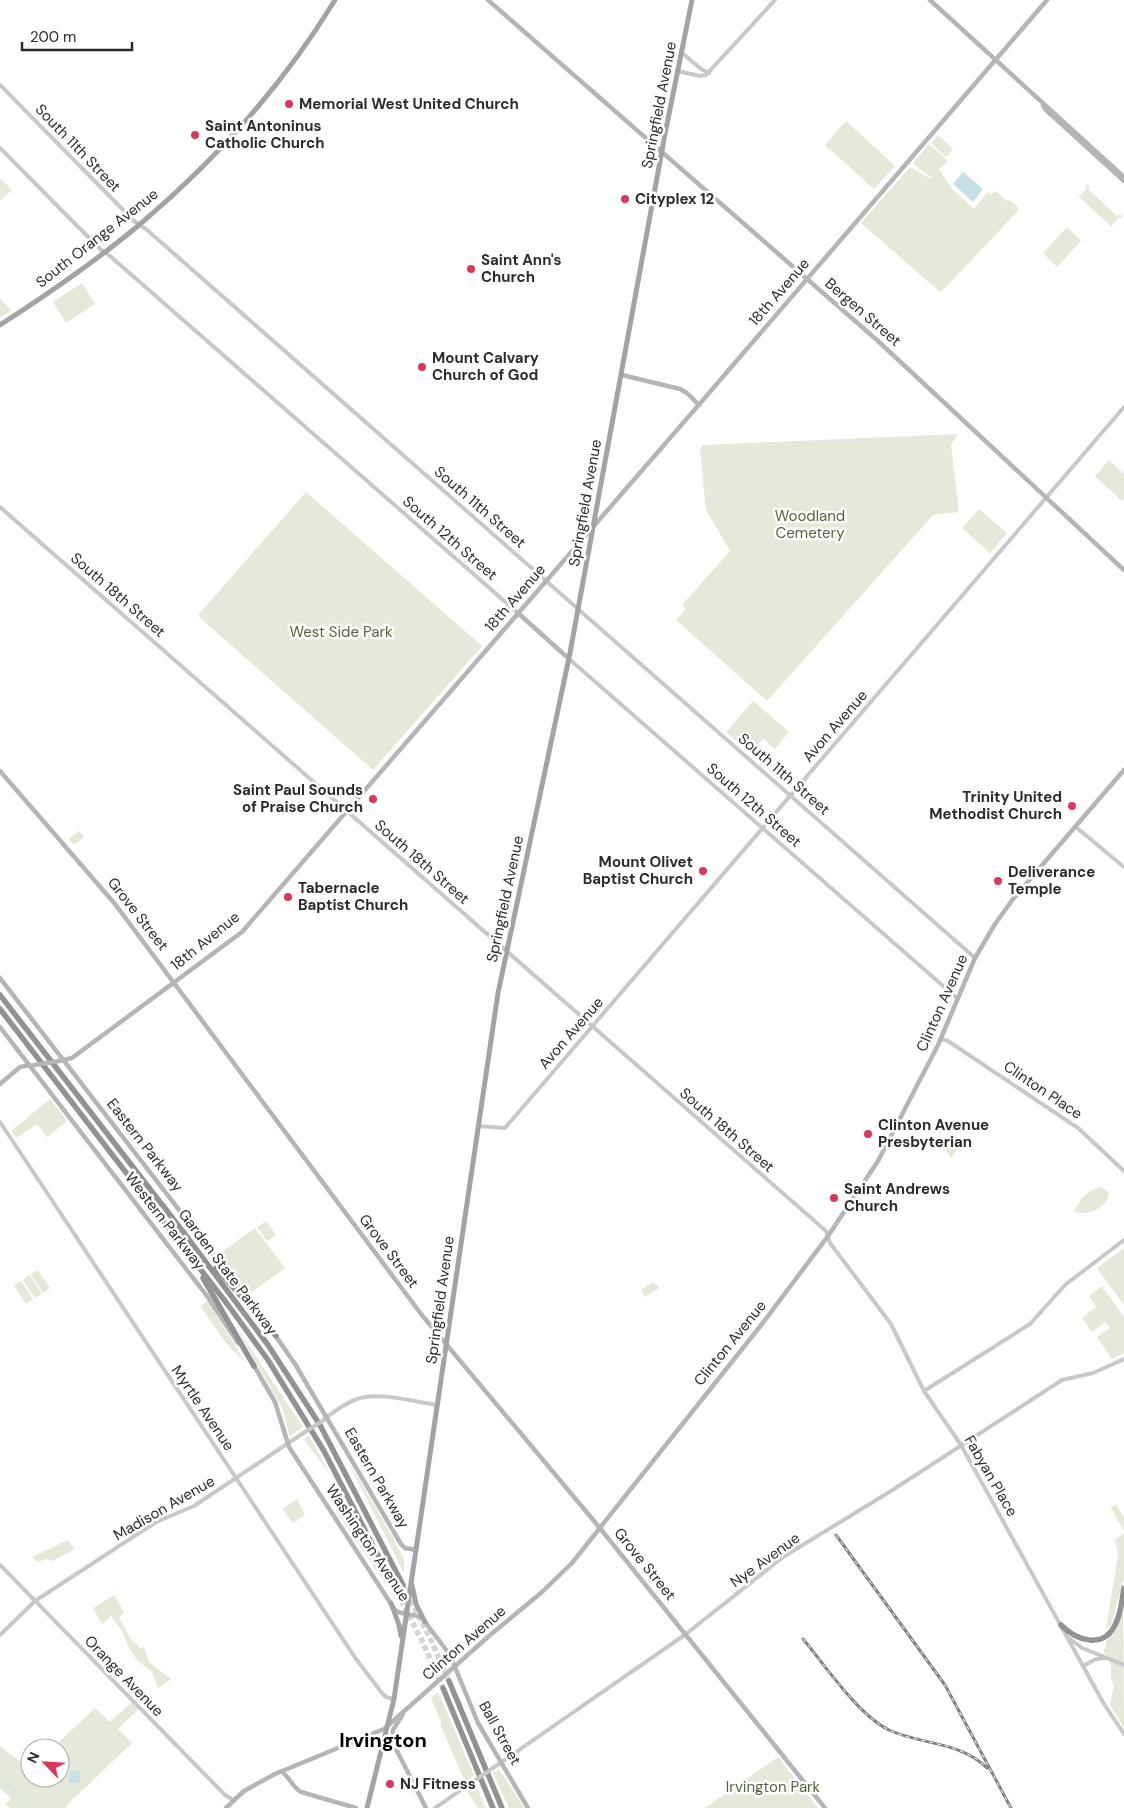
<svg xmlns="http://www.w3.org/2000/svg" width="1124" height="1808" viewBox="0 0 1124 1808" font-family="'DM Sans',sans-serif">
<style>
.green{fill:#e4e9d9}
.water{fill:#c6e0e8}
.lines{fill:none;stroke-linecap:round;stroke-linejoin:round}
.stream{stroke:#c6e0e8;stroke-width:1}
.motorway-tunnel{stroke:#d5d5d5;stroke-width:5.5;stroke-dasharray:5.5 3;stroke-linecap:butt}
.tertiary{stroke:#c8c8c8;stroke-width:4}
.secondary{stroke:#b5b5b5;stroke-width:4.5}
.primary{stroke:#a3a3a3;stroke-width:5}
.motorway{stroke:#929292;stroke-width:5.5}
.rail-casing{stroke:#808080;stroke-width:3}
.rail{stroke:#fff;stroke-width:1;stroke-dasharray:4;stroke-linecap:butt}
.tertiary-bridge{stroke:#c8c8c8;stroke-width:4}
.secondary-bridge{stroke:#b5b5b5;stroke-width:4.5}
.poi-dot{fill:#d9375b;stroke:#fff;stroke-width:2}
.labels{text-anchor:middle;stroke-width:5;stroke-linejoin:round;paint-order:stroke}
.poi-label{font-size:15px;font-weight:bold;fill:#2b2b2b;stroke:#fff;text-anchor:start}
.street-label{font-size:15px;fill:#2b2b2b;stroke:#fff}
.park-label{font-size:15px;fill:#54633c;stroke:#fff}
.district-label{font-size:20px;font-weight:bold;fill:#000;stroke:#fff}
</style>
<rect width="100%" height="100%" fill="#fff"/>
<!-- green -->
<g class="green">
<polygon points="846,121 895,166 874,189 825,145"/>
<polygon points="938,135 953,149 946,157 931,143"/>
<polygon points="929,144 948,161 939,169 953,190 974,209 988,192 991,195 995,191 1007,201 1009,200 1018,207 1018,211 942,291 939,291 861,223 910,167 931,179 933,178 918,168 913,163"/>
<polygon points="0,178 12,190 0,201"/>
<polygon points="1087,184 1090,187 1089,190 1117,216 1120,214 1122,216 1121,219 1119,217 1112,225 1113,228 1077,195 1080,196 1087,188 1085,186"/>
<polygon points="1067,227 1081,241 1057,267 1043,253"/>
<polygon points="82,283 95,304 66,323 53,302"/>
<polygon points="0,298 11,310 0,318"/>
<polygon points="958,434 951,445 959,512 933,515 767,701 676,620 685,609 683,604 730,551 706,510 700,449 703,445"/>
<polygon points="1109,460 1124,474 1124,499 1122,501 1095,476"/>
<polygon points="306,492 482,646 374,769 372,769 199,617 199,614"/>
<polygon points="979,509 1007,533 990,553 962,528"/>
<polygon points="753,701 789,732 775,749 763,739 750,753 726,732"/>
<polygon points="79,831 84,837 74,845 69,839"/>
<polygon points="50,1099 67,1121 47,1137 37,1124 16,1138 11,1131"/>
<polygon points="937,1137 956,1150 952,1157 950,1157"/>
<path d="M1101 1187 1107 1191 1109 1194C1106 1209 1087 1216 1074 1212 1078 1201 1088 1189 1101 1187Z"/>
<polygon points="266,1221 276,1235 267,1241 257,1227"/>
<polygon points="255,1228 285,1268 249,1294 219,1254"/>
<polygon points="1124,1248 1124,1305 1097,1268"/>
<polygon points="38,1270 50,1288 43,1293 31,1274"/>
<polygon points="30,1275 42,1294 35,1298 23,1280"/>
<polygon points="21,1281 33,1299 26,1304 14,1285"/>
<polygon points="654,1282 659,1288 645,1297 641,1290"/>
<polygon points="1102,1286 1124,1317 1124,1353 1112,1359 1097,1337 1110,1328 1105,1322 1092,1332 1082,1318 1096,1307 1089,1296"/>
<polygon points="208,1301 245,1362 229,1347 200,1306"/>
<polygon points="233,1322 303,1427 290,1436 282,1408"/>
<polygon points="309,1435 330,1474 304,1440"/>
<polygon points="345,1456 391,1534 404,1559 404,1573"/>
<polygon points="297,1499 305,1515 293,1523 282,1509"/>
<polygon points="1116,1504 1122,1515 1124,1514 1124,1531 1111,1508"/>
<polygon points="346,1505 389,1589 337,1512"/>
<polygon points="1124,1533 1124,1578 1111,1625 1106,1629 1118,1554 1115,1540"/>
<polygon points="68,1540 74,1549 53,1561 46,1559 38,1562 32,1557"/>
<polygon points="114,1595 124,1612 119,1618 132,1641 141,1648 144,1647 149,1662 171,1679 158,1688 152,1672 137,1660 128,1646 123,1632 111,1616 102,1624 93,1608"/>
<polygon points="1123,1613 1124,1728 1110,1705 1114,1685 1111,1679 1111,1665 1104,1652 1106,1641"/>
<polygon points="438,1692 474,1775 465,1782 441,1726 441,1722 431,1698"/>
<polygon points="133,1701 140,1708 118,1729 132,1743 70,1802 65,1808 10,1808 6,1804 11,1798 0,1788 0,1746 30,1769 30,1778 60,1778 60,1748 53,1748 95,1708 110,1722"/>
<polygon points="778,1757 818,1808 705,1808"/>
<polygon points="499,1769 524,1808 509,1808 493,1773"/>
<polygon points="476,1784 485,1808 478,1808 467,1791"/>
</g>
<!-- water -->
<g class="water">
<polygon points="963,172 983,189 973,202 953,184"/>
<polygon points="70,1771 80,1771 80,1783 69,1783"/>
</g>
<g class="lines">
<!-- stream -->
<polyline class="stream" points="0,1779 37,1808"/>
<!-- motorway-tunnel -->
<g class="motorway-tunnel">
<polyline points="403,1585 431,1640 449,1681"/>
<polyline points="401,1600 423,1643 443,1688"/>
</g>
<!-- tertiary -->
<g class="tertiary">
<polyline points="682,53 701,69 709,73"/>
<polyline points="677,71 700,76 706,75 775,0"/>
<polyline points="0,85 134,221 146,229 975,958"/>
<polyline points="0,148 100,249 110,256 518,613"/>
<polyline points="0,507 826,1231 830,1243 891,1324 924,1391 961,1445 1104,1704 1124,1734"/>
<polyline points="568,658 958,999"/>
<polyline points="1076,827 1124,867"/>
<polyline points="941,1039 948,1041 1078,1128 1124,1171"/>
<polyline points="0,1122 356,1659 382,1693 386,1697 394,1699"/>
<polyline points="478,1126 505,1128 1124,407"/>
<polyline points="924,1391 1030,1324 1065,1285 1124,1240"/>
<path d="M324 1419C334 1412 345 1403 357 1399 378 1391 415 1402 437 1405"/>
<polyline points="0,1565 225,1795 233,1800"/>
<polyline points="0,1635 35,1601 156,1522 194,1506 305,1432"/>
<polyline points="1070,1639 1082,1648 1124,1665"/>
<polyline points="1083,1666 1096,1659 1105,1658"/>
<polyline points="493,1768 686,1634 783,1557 891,1491 1062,1380 1093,1373 1124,1359"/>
<polyline points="435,1808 474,1781"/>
</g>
<!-- secondary -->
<g class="secondary">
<polyline points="488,0 878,341 1124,570"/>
<polyline points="930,0 1124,177"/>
<polyline points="1043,105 1045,109 1124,181"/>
<polyline points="622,375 680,389 687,393 699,405"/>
<polyline points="518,613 568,658"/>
<polyline points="0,771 115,904 421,1314 599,1527 825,1808"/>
<polyline points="0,978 254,1307"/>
<polyline points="0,1027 207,1296 238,1343"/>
<polyline points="59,1061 72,1058 242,932 703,400 1047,0"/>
<polyline points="0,1084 20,1067 30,1065"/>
<polyline points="275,1335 295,1364 401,1544 405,1548 416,1550"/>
<path d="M253 1364 275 1402 289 1447 395 1610C402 1616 414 1613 422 1618L450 1655 478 1723 528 1808"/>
<polyline points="403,1714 393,1730 392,1741 426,1808"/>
<path d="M281 1771C290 1777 292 1787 301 1792L356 1808"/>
<polyline points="226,1808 244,1791 275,1774 384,1729 489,1636 542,1592 572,1563 762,1324 828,1236 878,1161 938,1045 975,958 995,924 1013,899 1124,770"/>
</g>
<!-- primary -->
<g class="primary">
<path d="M0 325C48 294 95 262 139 225 215 161 283 85 335 0"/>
<polyline points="412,1585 416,1604 425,1622"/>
<polyline points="391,1603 399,1625 401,1636"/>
<polyline points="367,1808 394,1699 498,993 570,653 665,134 692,0"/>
</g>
<!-- motorway -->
<g class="motorway">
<polyline points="0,995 184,1233 268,1345 320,1425 403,1585"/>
<polyline points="0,1009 228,1305 268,1360 324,1451 401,1600"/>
<polyline points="216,1268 276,1336"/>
<polyline points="203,1278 254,1366"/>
<path d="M1061 1625C1077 1641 1104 1650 1116 1623 1121 1613 1122 1600 1124 1588"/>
<polyline points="449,1681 502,1808"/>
<polyline points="443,1688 493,1808"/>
</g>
<!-- rail casing -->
<g class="rail-casing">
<g id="rail">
<polyline points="836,1535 945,1685 1011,1808"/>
<path d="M803 1639C825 1665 858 1715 889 1730 921 1745 960 1741 987 1768"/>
</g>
</g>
<!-- rail -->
<use href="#rail" class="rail"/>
<!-- tertiary-bridge -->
<g class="tertiary-bridge">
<polyline points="305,1432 324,1420"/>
<polyline points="474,1781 493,1768"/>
</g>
<!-- secondary-bridge -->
<polyline class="secondary-bridge" points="34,1065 59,1061"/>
</g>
<!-- markers -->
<g class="poi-dot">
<circle cx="289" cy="104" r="5"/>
<circle cx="195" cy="135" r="5"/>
<circle cx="625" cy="199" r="5"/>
<circle cx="471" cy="269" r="5"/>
<circle cx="422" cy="367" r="5"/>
<circle cx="373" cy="799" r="5"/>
<circle cx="1072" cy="806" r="5"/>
<circle cx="703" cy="871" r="5"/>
<circle cx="998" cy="881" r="5"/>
<circle cx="288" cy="897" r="5"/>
<circle cx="868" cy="1134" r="5"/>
<circle cx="834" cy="1198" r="5"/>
<circle cx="390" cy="1784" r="5"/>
</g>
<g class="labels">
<!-- poi labels -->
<g class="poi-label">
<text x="299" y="109">Memorial West United Church</text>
<text x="205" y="131">Saint Antoninus<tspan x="205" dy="17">Catholic Church</tspan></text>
<text x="635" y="204">Cityplex 12</text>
<text x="481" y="265">Saint Ann's<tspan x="481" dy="17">Church</tspan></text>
<text x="432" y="363">Mount Calvary<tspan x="432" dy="17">Church of God</tspan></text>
<text x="363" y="795" text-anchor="end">Saint Paul Sounds<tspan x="363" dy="17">of Praise Church</tspan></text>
<text x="1062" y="802" text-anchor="end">Trinity United<tspan x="1062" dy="17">Methodist Church</tspan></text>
<text x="693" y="867" text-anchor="end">Mount Olivet<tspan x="693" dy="17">Baptist Church</tspan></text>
<text x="1008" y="877">Deliverance<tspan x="1008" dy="17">Temple</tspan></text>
<text x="298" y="893">Tabernacle<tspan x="298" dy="17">Baptist Church</tspan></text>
<text x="878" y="1130">Clinton Avenue<tspan x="878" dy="17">Presbyterian</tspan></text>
<text x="844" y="1194">Saint Andrews<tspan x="844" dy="17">Church</tspan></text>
<text x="400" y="1789">NJ Fitness</text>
</g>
<!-- street labels -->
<g class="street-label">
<text transform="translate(659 105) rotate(-79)" y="5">Springfield Avenue</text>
<text transform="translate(78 148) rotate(46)" y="5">South 11th Street</text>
<text transform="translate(97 238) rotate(-38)" y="5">South Orange Avenue</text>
<text transform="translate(779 292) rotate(-49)" y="5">18th Avenue</text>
<text transform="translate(863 312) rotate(41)" y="5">Bergen Street</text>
<text transform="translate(585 503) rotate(-80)" y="5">Springfield Avenue</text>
<text transform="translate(480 507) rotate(41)" y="5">South 11th Street</text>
<text transform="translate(450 538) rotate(41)" y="5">South 12th Street</text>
<text transform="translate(118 595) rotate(41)" y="5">South 18th Street</text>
<text transform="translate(515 598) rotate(-49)" y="5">18th Avenue</text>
<text transform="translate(835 726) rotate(-49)" y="5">Avon Avenue</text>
<text transform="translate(784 774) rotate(41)" y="5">South 11th Street</text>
<text transform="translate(754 805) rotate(41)" y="5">South 12th Street</text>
<text transform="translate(422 862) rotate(41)" y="5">South 18th Street</text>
<text transform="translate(505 899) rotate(-78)" y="5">Springfield Avenue</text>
<text transform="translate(138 914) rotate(52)" y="5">Grove Street</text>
<text transform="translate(205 941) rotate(-39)" y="5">18th Avenue</text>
<text transform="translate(942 1003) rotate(-66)" y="5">Clinton Avenue</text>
<text transform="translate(571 1033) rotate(-49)" y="5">Avon Avenue</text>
<text transform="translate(1043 1090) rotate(34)" y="5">Clinton Place</text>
<text transform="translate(727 1130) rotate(41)" y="5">South 18th Street</text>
<text transform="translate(145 1145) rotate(52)" y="5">Eastern Parkway</text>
<text transform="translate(165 1221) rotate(52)" y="5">Western Parkway</text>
<text transform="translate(389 1251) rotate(53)" y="5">Grove Street</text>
<text transform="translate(228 1272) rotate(53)" y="5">Garden State Parkway</text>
<text transform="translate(440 1300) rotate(-82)" y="5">Springfield Avenue</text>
<text transform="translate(730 1343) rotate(-51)" y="5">Clinton Avenue</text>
<text transform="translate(203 1408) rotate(56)" y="5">Myrtle Avenue</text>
<text transform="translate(991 1476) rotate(60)" y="5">Fabyan Place</text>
<text transform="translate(377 1478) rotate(60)" y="5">Eastern Parkway</text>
<text transform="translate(164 1508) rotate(-30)" y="5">Madison Avenue</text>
<text transform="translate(368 1543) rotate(56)" y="5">Washington Avenue</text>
<text transform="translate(765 1560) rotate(-36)" y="5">Nye Avenue</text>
<text transform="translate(645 1564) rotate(51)" y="5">Grove Street</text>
<text transform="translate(464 1643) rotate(-41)" y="5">Clinton Avenue</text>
<text transform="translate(124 1676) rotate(46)" y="5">Orange Avenue</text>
<text transform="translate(500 1733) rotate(61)" y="5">Ball Street</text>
</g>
<!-- park labels -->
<g class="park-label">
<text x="810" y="521">Woodland<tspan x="810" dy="17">Cemetery</tspan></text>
<text x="341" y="637">West Side Park</text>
<text x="773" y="1792">Irvington Park</text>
</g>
<!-- district labels -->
<g class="district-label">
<text x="383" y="1747">Irvington</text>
</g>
</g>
<!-- north arrow -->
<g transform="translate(45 1763) rotate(295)"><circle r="24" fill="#ffffff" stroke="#aaaaaa"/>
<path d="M0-4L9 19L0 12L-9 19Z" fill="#d9375b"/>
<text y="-8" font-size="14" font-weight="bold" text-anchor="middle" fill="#2b2b2b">N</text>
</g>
<!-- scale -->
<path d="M22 42v8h110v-8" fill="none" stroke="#2b2b2b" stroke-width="2.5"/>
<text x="30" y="42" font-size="15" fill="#2b2b2b" stroke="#ffffff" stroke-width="4" paint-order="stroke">200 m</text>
</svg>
